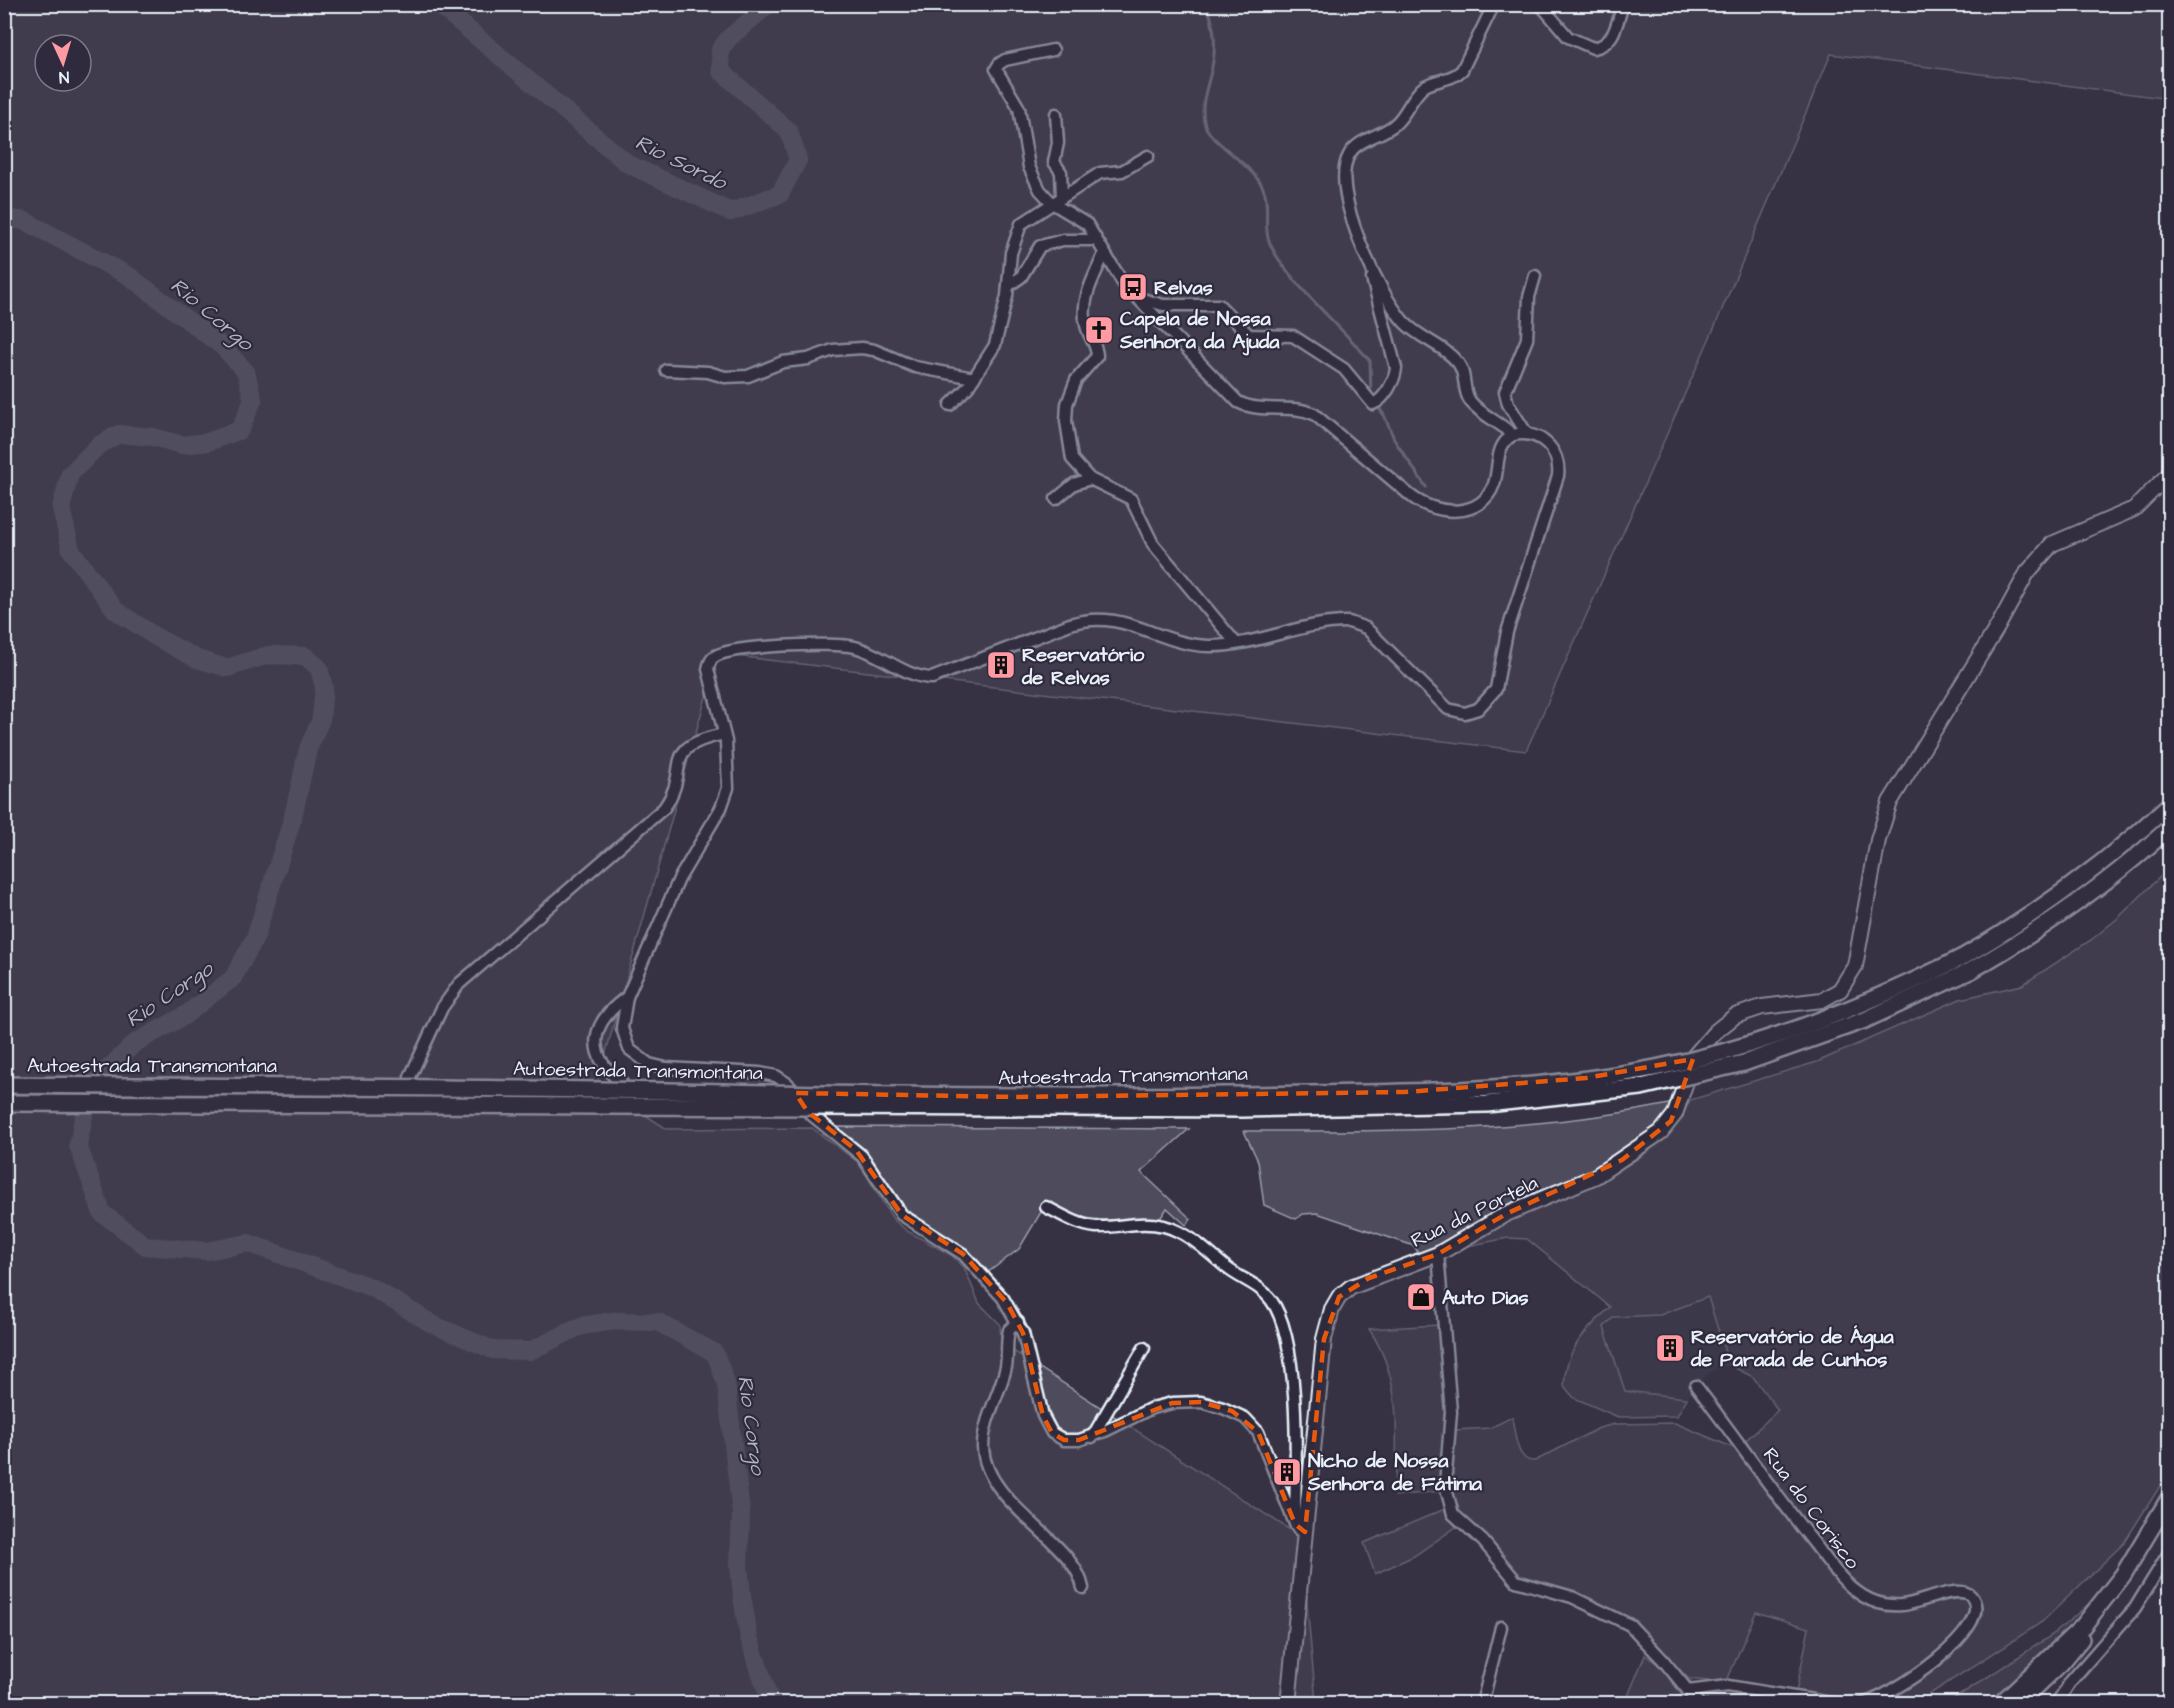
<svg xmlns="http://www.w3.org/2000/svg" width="2174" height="1708" viewBox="0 0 2174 1708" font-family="'Architects Daughter',sans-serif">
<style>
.built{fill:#433f51}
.green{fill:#4d4b5c;stroke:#9a9eaa;stroke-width:1.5;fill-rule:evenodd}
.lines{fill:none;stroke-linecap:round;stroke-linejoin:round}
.stream{stroke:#a0a4af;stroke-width:3}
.river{stroke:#70717f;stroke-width:18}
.minor-casing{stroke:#e8f1f8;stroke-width:15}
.major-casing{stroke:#e8f1f8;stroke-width:18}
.highway-casing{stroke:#e8f1f8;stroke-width:20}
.minor{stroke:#2f2a3d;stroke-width:10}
.major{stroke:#2f2a3d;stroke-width:14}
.highway{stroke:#2f2a3d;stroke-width:15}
.highway-bridge-casing{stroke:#e8f1f8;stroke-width:20;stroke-linecap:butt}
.highway-bridge{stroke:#2f2a3d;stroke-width:15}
.marked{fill:none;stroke:#e8590c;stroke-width:4.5;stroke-dasharray:12 8;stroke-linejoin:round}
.labels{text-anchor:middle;stroke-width:4.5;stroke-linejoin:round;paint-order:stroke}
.poi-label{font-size:20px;font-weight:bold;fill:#e8f1f8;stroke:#2f2a3d;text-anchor:start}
.street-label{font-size:20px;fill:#e8f1f8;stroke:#2f2a3d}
.water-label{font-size:21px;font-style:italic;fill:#b2b7c2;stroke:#2f2a3d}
</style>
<rect width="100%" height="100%" fill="#363244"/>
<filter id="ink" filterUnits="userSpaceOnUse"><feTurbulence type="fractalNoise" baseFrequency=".0167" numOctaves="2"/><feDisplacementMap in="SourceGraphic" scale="12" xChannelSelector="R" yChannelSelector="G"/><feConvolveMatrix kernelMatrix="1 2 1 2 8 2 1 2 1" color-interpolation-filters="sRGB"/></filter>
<g filter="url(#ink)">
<!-- built -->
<polygon class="built" points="1708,1296 1729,1365 1709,1373 1687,1398 1625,1391 1603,1327 1614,1317 1660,1315"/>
<!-- green -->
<g class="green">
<path d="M5 5H2169V99L1831 54 1715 326 1526 751 718 654 597 1084 667 1129 812 1128 859 1163 893 1219 907 1231 951 1255 964 1267 979 1303 1000 1324 1001 1343 1301 1537 1316 1703 5 1704ZM45 45H81V81H45Z"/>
<path d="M2169 868V1472L2124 1543 2042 1622 1916 1703H1877C1909 1692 1939 1666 1963 1642 1973 1631 1987 1618 1981 1602 1969 1568 1918 1601 1893 1600 1875 1598 1862 1590 1849 1578L1754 1458 1746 1440 1778 1410 1753 1377 1729 1365 1708 1297 1660 1315 1614 1317 1604 1327 1625 1391 1687 1398 1677 1416 1618 1417 1574 1398 1564 1386C1565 1348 1586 1331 1610 1307L1527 1239 1508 1238 1468 1246 1467 1244C1483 1235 1499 1225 1515 1217 1575 1187 1661 1167 1690 1100L1817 1062 1960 999 2022 985 2091 940 2118 918Z"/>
<path d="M1674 1103C1648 1157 1567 1178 1517 1202 1483 1218 1454 1240 1420 1255L1414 1246 1317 1213 1303 1214 1296 1219 1264 1205 1258 1161 1244 1131C1389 1131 1532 1133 1674 1103Z"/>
<path d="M836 1127 1189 1129 1141 1172 1191 1219 1186 1225 1167 1208 1158 1222C1111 1216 1093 1229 1047 1202L1019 1249 987 1273 959 1246 908 1213 883 1180 866 1150Z"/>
<path d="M1439 1325 1448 1417 1441 1491 1395 1496C1396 1437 1404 1381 1369 1329Z"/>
<path d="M1512 1417C1515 1432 1516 1463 1535 1461L1599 1428 1615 1424 1675 1423 1734 1448C1748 1457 1758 1474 1767 1487 1797 1529 1839 1608 1896 1610 1918 1611 1937 1598 1959 1595L1967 1599 1971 1608 1969 1621 1955 1636 1888 1690 1852 1699 1796 1692 1809 1628 1756 1612 1726 1683 1689 1679 1626 1617 1568 1591 1521 1580 1459 1518 1450 1485 1455 1430 1490 1428Z"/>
<polygon points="1445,1509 1456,1527 1414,1556 1375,1574 1364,1543"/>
<path d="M2091 1602C2073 1626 2018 1689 1992 1702 1981 1708 1958 1703 1946 1704L2055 1633Z"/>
<polygon points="1645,1655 1659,1665 1688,1703 1625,1703"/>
<polygon points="1727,1693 1804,1703 1704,1704 1708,1695"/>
</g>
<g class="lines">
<!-- stream -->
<g class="stream">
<path d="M1207 4C1214 26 1217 45 1212 67 1208 87 1199 105 1205 125 1209 141 1254 166 1263 188 1270 203 1264 222 1268 238 1278 273 1345 330 1370 361L1371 396"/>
<polyline points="1376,404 1384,415 1395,441 1426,487"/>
</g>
<!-- river -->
<g class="river">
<polyline points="438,4 628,164 731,212 780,194 798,160 789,131 721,71 720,50 729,38 769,4"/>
<polyline points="4,218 25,221 129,276 222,346 246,372 253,400 240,430 208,442 182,445 153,437 119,434 99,445 70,474 61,508 71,550 115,610 156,637 197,659 227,668 268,655 305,656 319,668 324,687 321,719 308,749 293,817 255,938 233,978 184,1016 135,1043 90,1086 78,1145 102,1213 146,1246 207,1251 248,1243 373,1288 434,1325 493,1350 530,1351 581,1326 613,1321 658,1322 715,1353 726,1383 741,1513 739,1565 742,1596 749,1638 771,1704"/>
</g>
<!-- minor casing -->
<g class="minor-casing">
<g id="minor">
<path d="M1494 4 1462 70C1451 81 1437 79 1425 86 1411 96 1407 115 1394 125 1381 136 1357 139 1349 155 1329 190 1379 294 1404 322 1420 339 1444 345 1458 363 1467 374 1462 390 1470 401 1482 416 1500 422 1513 435"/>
<path d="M1540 4 1568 37 1593 48C1615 45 1617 22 1623 4"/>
<path d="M1053 50 1005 60 999 64 996 69 1019 108 1029 167 1040 190 1052 203 1087 224 1123 283 1238 402C1261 414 1290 403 1314 414L1411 496C1435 515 1481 520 1494 484 1500 466 1494 446 1513 435 1540 429 1561 450 1558 476L1507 632 1496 689 1478 709 1465 713 1448 709 1366 628 1349 622C1302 621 1255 647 1208 646 1159 645 1124 607 1070 624L932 678C904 677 882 654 855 647 835 642 730 645 714 657 710 660 709 664 708 669L726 741 728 788 721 808 679 879 627 997 622 1028 629 1049 649 1064 666 1068 760 1073 776 1076 788 1084 808 1112 862 1156 902 1215 963 1254 1003 1298 1023 1333 1043 1416 1052 1433 1064 1440H1079L1105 1431 1152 1408 1172 1403 1201 1402 1223 1408 1245 1418 1258 1432 1295 1524 1299 1530 1305 1532"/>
<polyline points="1056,114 1058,143 1054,162 1061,172 1062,197"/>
<path d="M1104 254C1094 277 1080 300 1086 325 1088 336 1097 344 1097 356L1076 380 1067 404 1066 421 1072 459 1090 479 1131 499 1153 544 1235 642"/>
<polyline points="1008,286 1021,277 1040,246 1063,240 1096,240"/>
<path d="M1139 298 1163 305H1219L1249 335 1293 336 1344 369 1373 404C1385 399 1395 380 1396 368L1372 278"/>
<polyline points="666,370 708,372 725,377 748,376 783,362 808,359 833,350 862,348 874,350 915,367 974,378"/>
<polyline points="950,405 968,387 995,345 1007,296 1011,253 1021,224 1100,173 1122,171 1148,156"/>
<polyline points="1527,434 1508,404 1505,392 1527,339 1529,297 1535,276"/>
<polyline points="1056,499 1074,484 1090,479"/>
<path d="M410 1077 442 1008 459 984 664 808C693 767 657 748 724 734"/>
<path d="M622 1083C584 1054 590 1023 627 997"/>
<path d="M1046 1207C1062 1215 1077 1225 1096 1227 1119 1228 1140 1220 1164 1226 1190 1233 1207 1252 1227 1268 1242 1280 1259 1284 1271 1300 1301 1340 1296 1466 1295 1518"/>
<polyline points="1438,1254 1451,1412 1445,1485 1453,1514 1483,1541 1516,1581 1572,1597 1630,1625 1663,1660 1699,1704"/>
<path d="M1018 1322 1009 1330C1006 1342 1008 1355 1006 1367 1000 1394 983 1419 983 1447 985 1505 1075 1541 1083 1588"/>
<path d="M1696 1386C1736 1438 1773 1492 1814 1543 1828 1561 1842 1583 1863 1596 1874 1603 1889 1606 1902 1605 1919 1604 1959 1583 1971 1596 1998 1628 1888 1699 1861 1704"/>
<polyline points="1092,1437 1144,1348"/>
<polyline points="1688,1691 1728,1686 1837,1704"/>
<polyline points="1482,1704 1501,1627"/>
<polyline points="2056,1704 2071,1681 2135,1608 2170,1551"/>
</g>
</g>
<!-- major casing -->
<g class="major-casing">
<polyline id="major" points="1288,1704 1324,1339 1332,1309 1339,1297 1351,1287 1438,1254 1506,1214 1596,1176 1661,1132 1675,1114 1695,1055 1715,1032 1735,1016 1762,1007 1822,1000 1840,990 1855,966 1878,840 1890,802 1998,626 2027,573 2052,544 2134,509 2170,473"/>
</g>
<!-- highway casing -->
<g class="highway-casing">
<g id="highway">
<path d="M1963 957C2037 914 2107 862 2170 804"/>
<path d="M1970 971C2042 930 2109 883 2170 827"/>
<polyline points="2000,1704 2083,1626 2123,1575 2170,1497"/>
<polyline points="2018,1704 2062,1662 2081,1639"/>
</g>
</g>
<!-- minor -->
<use href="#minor" class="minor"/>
<!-- major -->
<use href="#major" class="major"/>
<!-- highway -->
<use href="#highway" class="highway"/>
<!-- highway-bridge casing -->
<g class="highway-bridge-casing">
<g id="highway-bridge">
<path d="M4 1085C260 1087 515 1087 771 1093 923 1096 1076 1097 1228 1095 1370 1093 1515 1095 1655 1068 1762 1047 1866 1006 1963 957"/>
<polyline points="4,1103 1242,1109 1487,1104 1641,1087 1744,1063 1865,1020 1970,971"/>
</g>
</g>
<!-- highway-bridge -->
<use href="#highway-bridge" class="highway-bridge"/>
</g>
</g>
<!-- marked area -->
<path d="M0 0H2174V1708H0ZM1693 1059 1671 1121 1622 1160 1506 1214 1438 1254 1369 1278 1339 1297 1324 1339 1305 1532 1295 1524 1258 1432 1232 1411 1201 1402 1172 1403 1079 1440H1064L1052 1433 1043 1416 1023 1333 1007 1303 963 1254 902 1215 856 1150 808 1112 795 1093 1016 1097 1405 1092 1586 1078Z" fill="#363244" fill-opacity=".55" fill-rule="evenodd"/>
<path class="marked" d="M1693 1059 1671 1121 1622 1160 1506 1214 1438 1254 1369 1278 1339 1297 1324 1339 1305 1532 1295 1524 1258 1432 1232 1411 1201 1402 1172 1403 1079 1440H1064L1052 1433 1043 1416 1023 1333 1007 1303 963 1254 902 1215 856 1150 808 1112 795 1093 1016 1097 1405 1092 1586 1078Z"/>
<!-- icons -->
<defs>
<g id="bus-square" transform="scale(1.5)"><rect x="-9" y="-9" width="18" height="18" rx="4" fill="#ff9aa2" stroke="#2f2a3d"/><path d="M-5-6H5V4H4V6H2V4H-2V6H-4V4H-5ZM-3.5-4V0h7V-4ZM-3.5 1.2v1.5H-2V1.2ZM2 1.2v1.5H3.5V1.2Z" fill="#111"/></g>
<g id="church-square" transform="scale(1.5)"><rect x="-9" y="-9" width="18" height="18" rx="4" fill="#ff9aa2" stroke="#2f2a3d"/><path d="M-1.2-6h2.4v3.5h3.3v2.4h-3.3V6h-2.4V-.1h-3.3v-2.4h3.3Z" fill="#111"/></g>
<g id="building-square" transform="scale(1.5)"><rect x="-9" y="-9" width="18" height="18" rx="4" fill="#ff9aa2" stroke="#2f2a3d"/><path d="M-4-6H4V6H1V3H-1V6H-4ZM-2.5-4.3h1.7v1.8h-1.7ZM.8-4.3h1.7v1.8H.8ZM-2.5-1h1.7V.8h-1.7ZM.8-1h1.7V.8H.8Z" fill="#111"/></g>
<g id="shop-square" transform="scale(1.5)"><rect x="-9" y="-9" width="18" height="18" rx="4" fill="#ff9aa2" stroke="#2f2a3d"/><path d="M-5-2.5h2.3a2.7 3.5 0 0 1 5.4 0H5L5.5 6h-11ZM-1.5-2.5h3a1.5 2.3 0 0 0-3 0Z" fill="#111"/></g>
</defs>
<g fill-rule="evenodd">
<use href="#bus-square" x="1133" y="287"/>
<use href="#church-square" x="1099" y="330"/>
<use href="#building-square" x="1001" y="665"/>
<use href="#shop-square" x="1421" y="1297"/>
<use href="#building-square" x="1670" y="1348"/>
<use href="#building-square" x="1287" y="1472"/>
</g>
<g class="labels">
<!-- poi labels -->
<g class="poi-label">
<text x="1154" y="294">Relvas</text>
<text x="1120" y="325">Capela de Nossa<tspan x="1120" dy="23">Senhora da Ajuda</tspan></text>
<text x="1022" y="661">Reservatório<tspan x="1022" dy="23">de Relvas</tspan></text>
<text x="1442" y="1304">Auto Dias</text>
<text x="1691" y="1343">Reservatório de Água<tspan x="1691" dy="23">de Parada de Cunhos</tspan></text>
<text x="1308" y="1467">Nicho de Nossa<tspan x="1308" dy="23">Senhora de Fátima</tspan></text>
</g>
<!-- street labels -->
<g class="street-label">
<text x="152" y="1072">Autoestrada Transmontana</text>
<text transform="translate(638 1070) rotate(1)" y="7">Autoestrada Transmontana</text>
<text transform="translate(1123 1075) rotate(-1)" y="7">Autoestrada Transmontana</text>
<text transform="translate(1474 1211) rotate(-26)" y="7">Rua da Portela</text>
<text transform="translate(1812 1508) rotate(53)" y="7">Rua do Corisco</text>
</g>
<!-- water labels -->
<g class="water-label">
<text transform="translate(681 162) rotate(26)" y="7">Rio Sordo</text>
<text transform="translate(212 314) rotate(40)" y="7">Rio Corgo</text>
<text transform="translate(169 994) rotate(-34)" y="7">Rio Corgo</text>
<text transform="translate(752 1425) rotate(82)" y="7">Rio Corgo</text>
</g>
</g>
<!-- margin -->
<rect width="2174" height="1708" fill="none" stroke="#2f2a3d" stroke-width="24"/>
<rect x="12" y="12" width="2150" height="1684" fill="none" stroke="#e8f1f8" stroke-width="2" filter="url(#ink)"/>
<!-- north arrow -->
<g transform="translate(63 63) rotate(176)"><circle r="28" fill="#2f2a3d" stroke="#797a88" stroke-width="1.5"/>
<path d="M0-4.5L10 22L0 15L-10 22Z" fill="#ff9aa2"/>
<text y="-9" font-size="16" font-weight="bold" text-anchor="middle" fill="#e8f1f8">N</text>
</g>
</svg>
